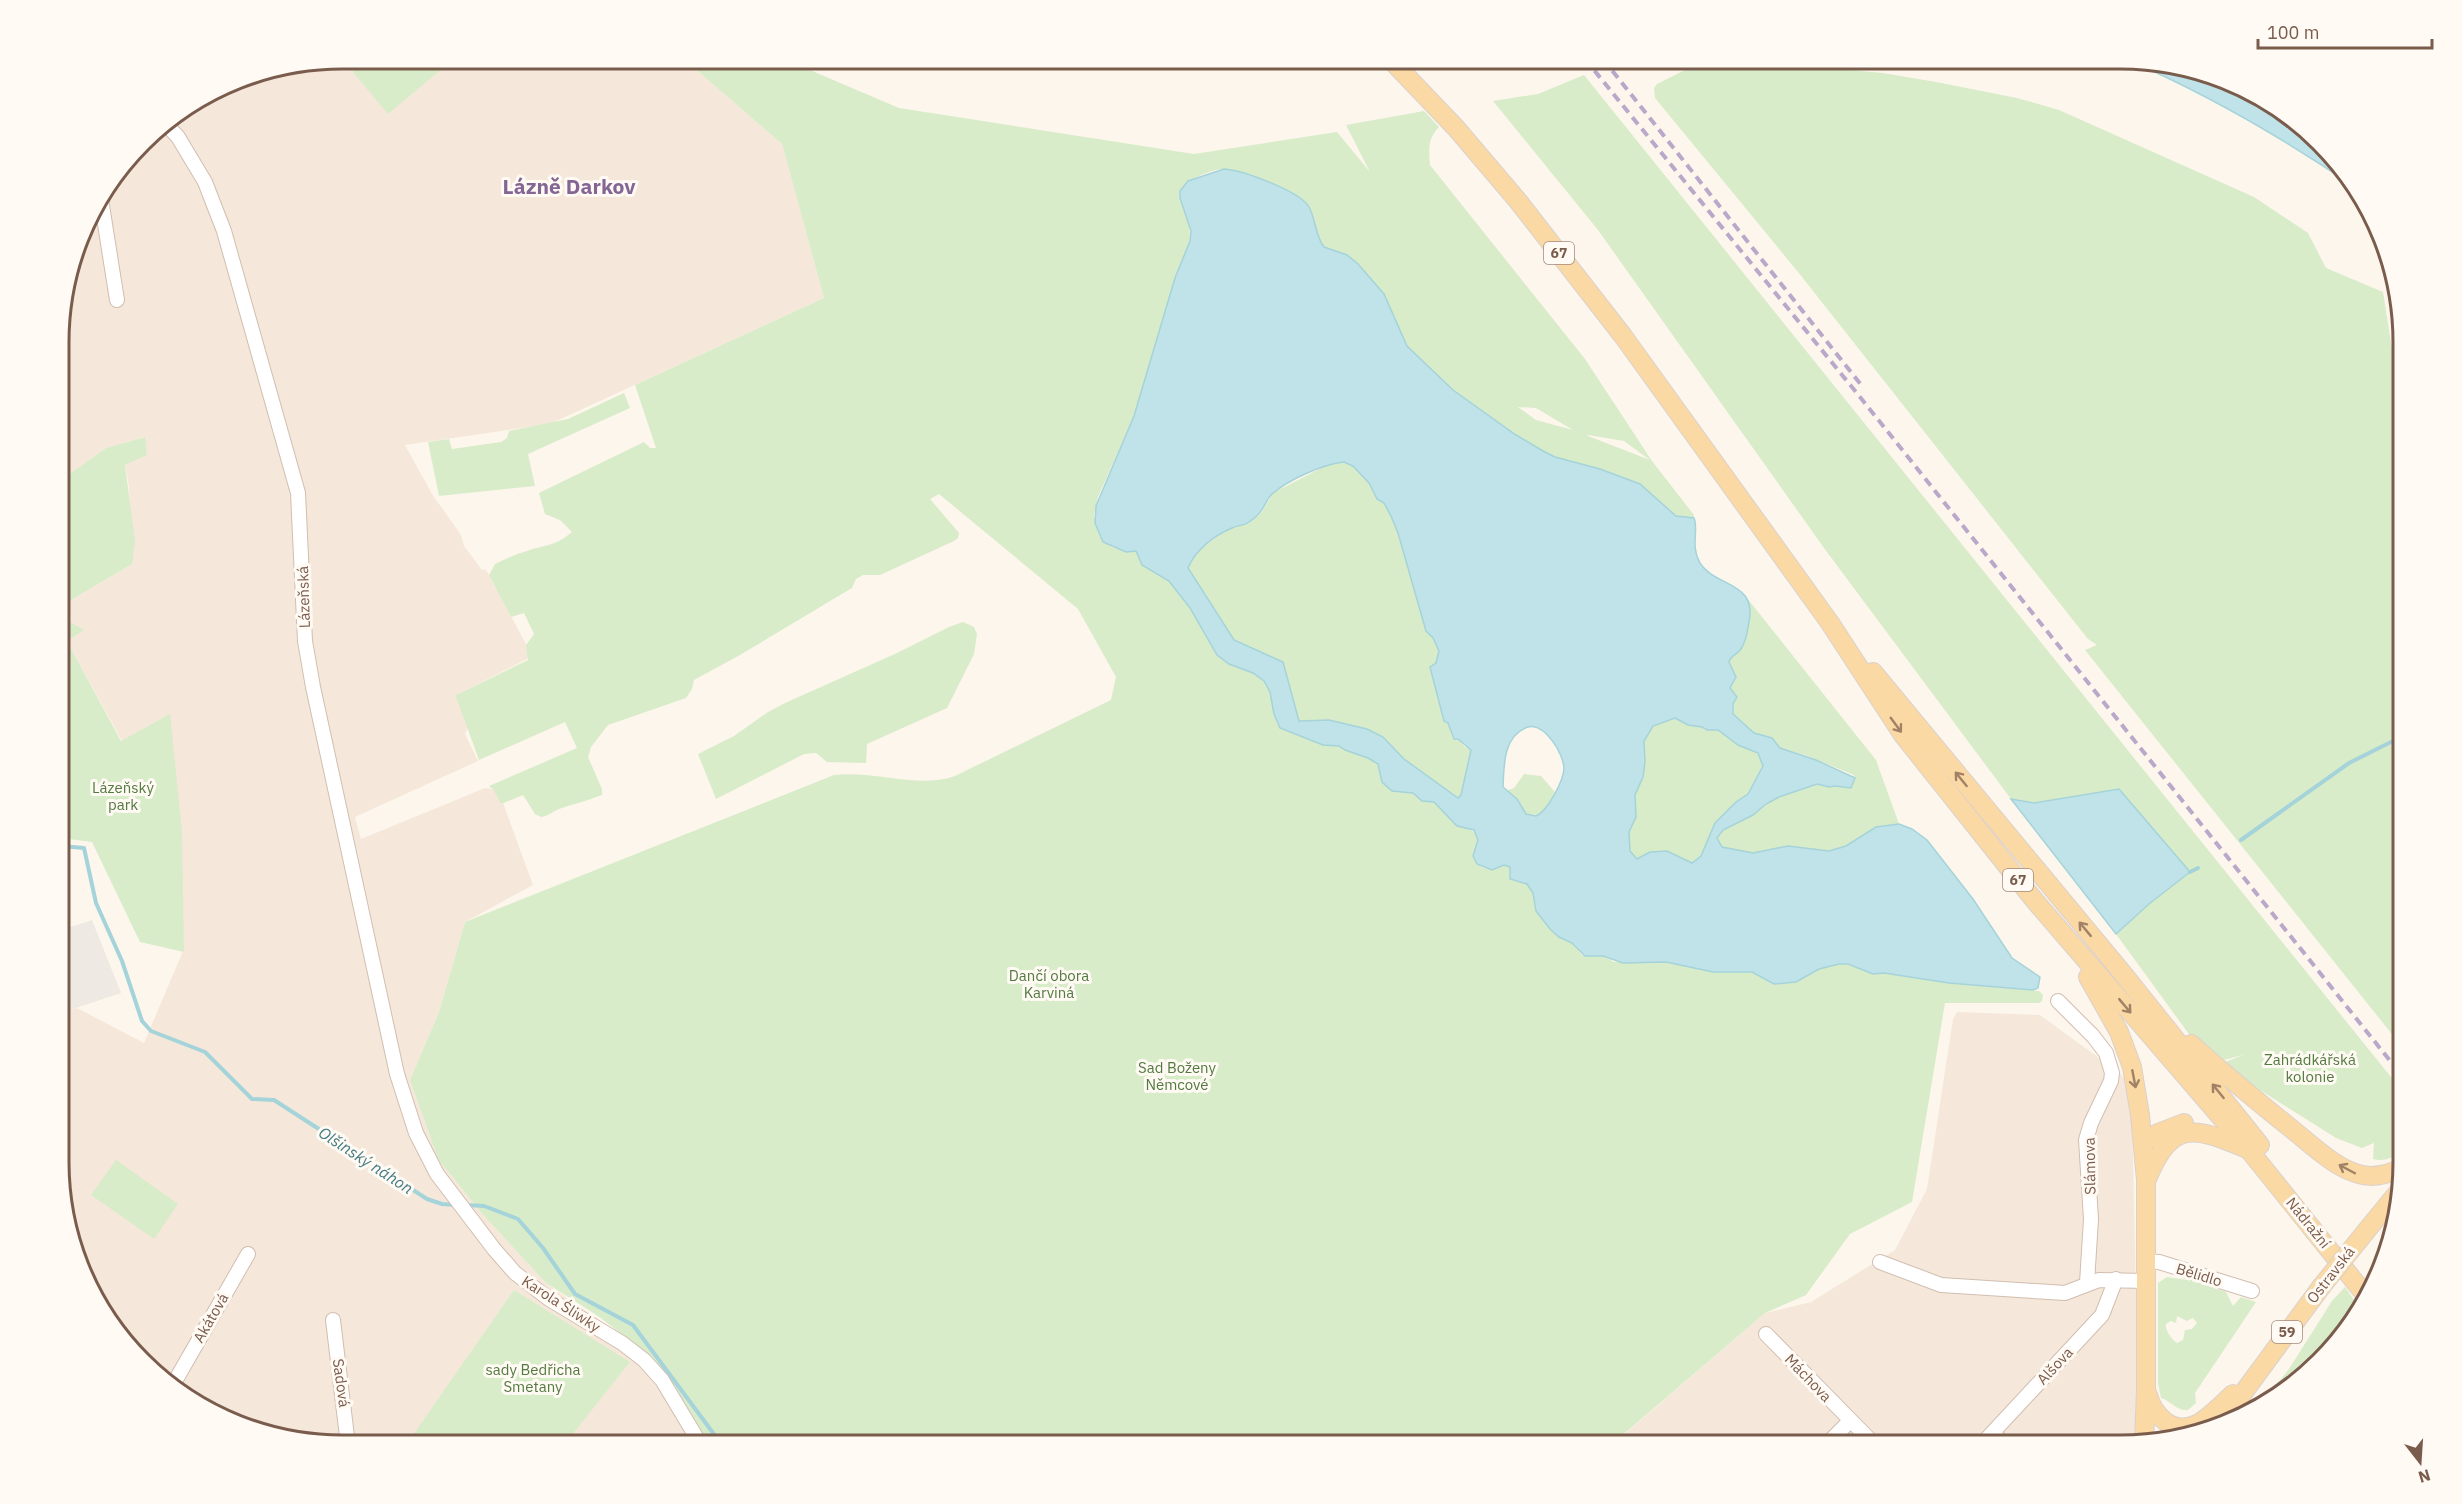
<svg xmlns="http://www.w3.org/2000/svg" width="2462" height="1504" viewBox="0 0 2462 1504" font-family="'IBM Plex Sans',sans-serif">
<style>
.residential{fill:#f5e8da}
.industrial{fill:#efe9e4}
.green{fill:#d8ecc9;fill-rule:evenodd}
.water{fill:#bfe3e8;stroke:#a5d3da;stroke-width:1.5;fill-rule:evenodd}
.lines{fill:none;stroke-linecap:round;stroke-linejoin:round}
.stream{stroke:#a5d3da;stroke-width:4}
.minor-casing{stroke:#d1beb0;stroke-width:16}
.major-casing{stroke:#dad1cd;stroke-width:20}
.minor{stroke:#fff;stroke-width:14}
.major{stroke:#fbd9a5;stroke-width:18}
.rail{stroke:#b9a8c9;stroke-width:4;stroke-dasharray:9 6;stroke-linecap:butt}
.major-bridge-casing{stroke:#dad1cd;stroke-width:20;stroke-linecap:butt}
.major-bridge{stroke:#fbd9a5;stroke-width:18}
.oneway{stroke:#a18267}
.labels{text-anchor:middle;stroke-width:6;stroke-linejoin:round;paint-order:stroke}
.shield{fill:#fffaf3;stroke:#a28b7f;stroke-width:1.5}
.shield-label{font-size:14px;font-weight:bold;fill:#7a5c4d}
.street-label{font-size:15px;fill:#7a5c4d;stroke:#fffaf3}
.park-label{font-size:15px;fill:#537a41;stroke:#fffaf3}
.water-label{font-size:16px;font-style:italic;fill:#437c86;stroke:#fffaf3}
.district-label{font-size:21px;font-weight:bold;fill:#846695;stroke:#fffaf3}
.rim{fill:none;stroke:#7a5c4d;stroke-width:3}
</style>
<rect width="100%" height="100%" fill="#fdf6ec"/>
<!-- residential -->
<g class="residential">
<polygon points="349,59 684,59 782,144 824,298 550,424 405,445 432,494 461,535 464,546 482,570 485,569 489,575 526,644 529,658 456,695 468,728 465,734 478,761 355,817 361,839 485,788 493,789 503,803 533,885 465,922 439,1012 410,1080 438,1159 484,1216 546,1283 653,1358 713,1445 342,1445 268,1436 200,1407 106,1319 61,1198 61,1013 77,1008 144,1043 183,951 170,715 122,741 67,641 83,630 61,617 61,606 132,564 129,487 125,464 147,455 144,437 106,448 71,473 61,473 61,306 88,216 155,129 234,80 330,61 336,70"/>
<polygon points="1957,1012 2040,1015 2121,1074 2128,1085 2132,1110 2136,1295 2136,1445 1612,1445 1765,1313 1811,1302 1895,1250 1927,1189 1953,1019"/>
</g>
<!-- industrial -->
<polygon class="industrial" points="92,920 121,993 61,1013 61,930"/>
<!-- green -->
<g class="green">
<polygon points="367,59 447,59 450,62 388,114 353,72"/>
<path d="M684 59H784L899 108 1194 154 1337 132 1370 172 1346 125 1424 111 1439 127C1427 139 1429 150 1430 165L1585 359 1652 461 1694 515V518L1676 516 1640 484 1600 469 1555 457 1543 451 1516 435 1453 390 1407 346 1384 294 1358 264 1339 252 1324 247C1314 233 1316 214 1304 201 1293 189 1239 169 1223 169 1211 170 1199 176 1188 181L1190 241 1134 416 1098 497 1094 515 1100 537 1112 547 1124 551H1136L1140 561 1167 578 1189 565 1199 551 1219 535 1232 527 1248 524 1262 512 1273 493 1327 465 1344 462 1353 466 1369 483 1375 495 1384 503 1391 516 1398 533 1426 631C1436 641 1447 658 1430 668L1444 720 1448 723 1453 739H1458L1465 747 1471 749 1461 795 1458 798 1457 826 1467 827 1478 835 1481 867 1492 870 1503 865 1510 867V879L1527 884 1533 893 1536 911 1550 929 1572 943 1582 955 1603 956 1614 962H1666L1714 972H1752L1774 984 1796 982 1819 969 1839 964H1848L1873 974 1884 973 1949 983 2039 991 2043 995 2042 1001 2039 1003H1945L1912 1202 1850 1234 1806 1295 1765 1313 1611 1445H711L653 1358 598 1316 546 1283 484 1216 438 1159 410 1080 439 1012 465 922 834 775C874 770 919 789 955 776L1111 700 1116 677 1078 609 939 494 930 499 959 533 958 538 954 541 880 575H863L856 579 852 588 740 655 694 680 692 689 686 698 608 725 591 747 588 757 602 789V795C587 801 573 804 559 809 553 811 549 816 541 817L535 814 523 795 501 804 493 789 489 786 577 748 565 722 479 760 456 697V695L528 660 526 645 534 634 524 613 511 617 489 575 495 564C505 559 516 554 527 551 547 544 554 547 572 532L560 520 545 514 539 493 644 442 650 448H656L635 385 824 298 782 144ZM1518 407 1536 408 1573 430 1536 420ZM1588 435 1624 441 1650 460 1588 436Z"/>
<polygon points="1718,59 1753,59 1769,63 1883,73 1936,82 2017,98 2059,110 2254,197 2308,233 2326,268 2383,292 2403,419 2403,1048 2085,650 2097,645 2088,639 1798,272 1655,98 1654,88 1657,84 1699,63"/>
<path d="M1584 75 2403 1092V1148C2394 1158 2386 1162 2373 1159L2374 1143 2362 1148 2336 1138 2249 1083 2223 1063 2243 1055 2220 1061 2194 1041 2116 934 2149 904 2189 872 2119 789 2034 803 2011 799 1824 548 1598 230 1493 101 1538 94Z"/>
<polygon points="624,393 630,408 528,454 535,486 439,496 428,442 449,439 452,449 501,442 507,438 509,431 568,419"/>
<polygon points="145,437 147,455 125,465 135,541 132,564 61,606 61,473 71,473 106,448"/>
<polygon points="1743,593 1876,760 1899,824 1876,827 1846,846 1829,851 1788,846 1753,853 1722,847 1717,838 1722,830 1753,815 1772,800 1817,784 1828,787 1835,786 1851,788 1854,775 1805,755 1779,748 1772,738 1754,733 1733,714 1733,704 1736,700 1730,688 1736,677 1729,662 1750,617"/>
<polygon points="61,617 84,630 67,641 121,741 170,714 182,831 184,952 140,942 92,842 61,838"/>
<polygon points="963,622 974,627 977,634 974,654 947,708 867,744 866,763 827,762 816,753 804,754 716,799 698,754 734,736 768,712 785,703 897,653 949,627"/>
<polygon points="1675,718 1692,726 1702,727 1704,730 1718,730 1758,753 1763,766 1748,794 1736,802 1715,822 1701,856 1692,863 1667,851 1650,852 1637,859 1630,851 1629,832 1636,817 1635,795 1643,777 1645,762 1644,741 1653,726"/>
<polygon points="1524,774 1541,776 1555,792 1550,804 1539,815 1526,814 1517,799 1506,791 1514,788"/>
<polygon points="116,1160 178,1204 154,1239 91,1195"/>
<path d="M2167 1277 2194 1281 2226 1292 2233 1306 2241 1297 2256 1302 2195 1393 2196 1403 2188 1410C2176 1411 2171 1401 2161 1398L2158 1383V1283ZM2177 1316 2187 1321 2193 1318 2197 1323 2192 1329 2185 1330 2183 1340 2177 1343C2171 1339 2165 1330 2166 1324L2171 1321 2176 1323Z"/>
<polygon points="2345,1287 2361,1310 2320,1363 2258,1408 2289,1369 2332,1301"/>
<polygon points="514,1290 630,1362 564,1445 406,1445"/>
</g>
<!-- water -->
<g class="water">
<polygon points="1120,59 1265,59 1168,61"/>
<path d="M2126 59 2194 68 2262 97 2320 141 2356 188C2283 138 2207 94 2126 59Z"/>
<path d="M1224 169C1242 170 1300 191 1309 207 1316 220 1315 235 1324 247L1347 255 1358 264 1384 294 1407 346 1453 390 1516 435 1543 451 1555 457 1600 469 1640 484 1676 516 1694 518C1699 530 1690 546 1700 563 1717 589 1760 580 1748 627 1747 634 1745 643 1741 649 1737 655 1731 655 1729 662L1736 677 1730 688 1737 697 1733 704V714L1754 733 1772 738 1780 748 1816 760 1855 778 1851 788 1835 786 1829 787 1817 784 1779 797 1766 804 1753 815 1723 830 1717 838 1722 847 1753 853 1788 846 1829 851 1846 846 1876 827 1899 824 1912 829 1927 840 1973 899 2012 958 2040 977 2038 988 2033 990 1949 983 1884 973 1873 974 1848 964H1839L1819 969 1796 982 1774 984 1752 972H1713L1666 962 1623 963 1603 956H1585L1572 943 1559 937 1550 929 1536 911 1533 893 1527 884 1510 879V867L1504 865 1492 870 1477 864 1473 856 1478 840 1474 830 1457 826 1434 802 1422 801 1413 793 1392 791 1382 782 1378 764 1368 758 1345 750 1339 746 1323 745 1280 728 1274 714 1270 692 1264 681 1253 673 1229 664 1217 655 1190 608 1169 581 1142 565 1136 551 1126 552 1103 542 1095 523 1096 506 1134 416 1175 278 1190 241 1191 231 1180 198V191L1188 181ZM1344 462 1353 466 1369 483 1377 499 1384 503 1391 516 1398 533 1426 631 1433 638 1439 651 1436 663 1430 667 1444 721 1448 723 1454 739H1458L1471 750 1461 795 1458 798 1404 759 1383 737 1367 729 1329 720 1299 721 1283 662 1234 640 1188 568C1195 550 1215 535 1232 528 1238 525 1244 526 1249 522 1265 512 1264 502 1272 494 1288 480 1323 464 1344 462ZM1675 718 1688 725 1702 727 1707 730H1718L1738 745 1758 753 1763 766 1748 794 1736 802 1715 823 1701 856 1692 863 1667 851 1650 852 1637 859 1630 851 1629 832 1636 817 1635 795 1643 777 1645 762 1644 741 1653 726ZM1528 727C1545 723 1564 754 1564 769 1563 781 1548 811 1536 816L1526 814 1517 799 1503 787C1504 765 1503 736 1528 727Z"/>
<polygon points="2119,789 2190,872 2149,904 2116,934 2011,799 2034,803"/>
</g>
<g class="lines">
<!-- stream -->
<g class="stream">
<polyline points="2241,840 2349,763 2403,736"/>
<polyline points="61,846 84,848 96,903 122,961 142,1021 151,1031 205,1052 252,1099 274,1100 427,1199 442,1204 456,1205"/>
<polyline points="2190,872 2198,868"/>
<polyline points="466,1205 484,1206 518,1219 543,1248 575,1294 633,1325 722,1445"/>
</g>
<!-- minor casing -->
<g class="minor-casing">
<g id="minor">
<polyline points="165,123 178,137 205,182 224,231 298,493 305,641 313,687 397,1074 416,1133 437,1174 494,1249 515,1273 549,1299 622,1343 644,1360 662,1380 701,1445"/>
<polyline points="101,199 117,300"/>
<polyline points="2058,1001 2093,1036 2106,1053 2112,1073 2111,1081 2091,1123 2086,1140 2091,1219 2087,1283"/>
<polyline points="2146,1261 2159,1262 2252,1291"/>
<polyline points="1880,1262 1941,1285 2065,1293 2099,1280 2146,1281"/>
<polyline points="333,1320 348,1445"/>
<polyline points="1766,1334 1875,1445"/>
<polyline points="174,1383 248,1254"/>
<polyline points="1993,1433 2005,1445"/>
<polyline points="1826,1445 1850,1421"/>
<polyline points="1981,1445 2102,1315 2116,1279"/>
</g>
</g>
<!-- major casing -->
<g class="major-casing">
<g id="major">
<polyline points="1390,59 1456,128 1518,201 1623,336 1830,623 1903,735 2035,901 2249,1150 2367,1297"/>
<polyline points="1873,672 2124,975 2260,1145"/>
<polyline points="2088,977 2119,1032 2132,1067 2140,1115 2146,1180 2146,1390 2144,1443"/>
<path d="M2191 1044C2224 1074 2258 1102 2293 1130 2313 1146 2337 1170 2363 1175 2376 1178 2390 1173 2403 1168"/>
<polyline points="2143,1143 2158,1133 2184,1123"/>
<path d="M2147 1179C2172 1120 2192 1126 2245 1148"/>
<polyline points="2367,1230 2399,1191"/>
<path d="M2148 1395C2153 1415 2173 1436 2197 1424 2210 1417 2222 1404 2233 1394"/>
<polyline points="2224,1419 2321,1287"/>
</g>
</g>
<!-- minor -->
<use href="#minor" class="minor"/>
<!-- major -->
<use href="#major" class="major"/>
<!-- rail -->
<g class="rail">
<polyline points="1585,59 1860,397 2403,1077"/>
<polyline points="1603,59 1862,386"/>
</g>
<!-- major-bridge casing -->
<g class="major-bridge-casing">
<polyline id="major-bridge" points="2321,1287 2367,1230"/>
</g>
<!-- major-bridge -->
<use href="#major-bridge" class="major-bridge"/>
</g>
<!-- one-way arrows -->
<defs><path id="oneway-shaft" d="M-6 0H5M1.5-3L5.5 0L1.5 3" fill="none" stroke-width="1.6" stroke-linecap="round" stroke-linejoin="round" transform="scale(1.5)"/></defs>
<g class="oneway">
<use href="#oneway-shaft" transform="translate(1896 725) rotate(54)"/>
<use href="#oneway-shaft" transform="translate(1961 779) rotate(-129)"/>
<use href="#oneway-shaft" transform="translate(2085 929) rotate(-130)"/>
<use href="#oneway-shaft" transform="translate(2125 1006) rotate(50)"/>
<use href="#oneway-shaft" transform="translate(2134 1079) rotate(79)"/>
<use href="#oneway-shaft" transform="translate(2218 1091) rotate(-129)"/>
<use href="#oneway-shaft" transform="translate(2347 1169) rotate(-152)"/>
</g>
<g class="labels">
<!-- shield labels -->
<g class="shield">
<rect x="1544" y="242" width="30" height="22" rx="4.5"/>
<rect x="2003" y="869" width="30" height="22" rx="4.5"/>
<rect x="2272" y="1321" width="30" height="22" rx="4.5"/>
</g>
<g class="shield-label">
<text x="1559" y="258">67</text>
<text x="2018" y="885">67</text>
<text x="2287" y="1337">59</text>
</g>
<!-- street labels -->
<g class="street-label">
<text transform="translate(304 597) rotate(-92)" y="5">Lázeňská</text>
<text transform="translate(2090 1166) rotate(-91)" y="5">Slámova</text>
<text transform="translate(2308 1223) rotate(51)" y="5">Nádražní</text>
<text transform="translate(2199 1275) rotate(17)" y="5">Bělidlo</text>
<text transform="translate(2331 1275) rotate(-52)" y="5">Ostravská</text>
<text transform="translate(561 1304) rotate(33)" y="5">Karola Śliwky</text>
<text transform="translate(211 1318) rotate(-60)" y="5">Akátová</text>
<text transform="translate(2055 1366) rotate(-47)" y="5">Alšova</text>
<text transform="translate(1808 1378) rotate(46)" y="5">Máchova</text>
<text transform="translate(341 1383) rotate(82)" y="5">Sadová</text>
</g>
<!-- park labels -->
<g class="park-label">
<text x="123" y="793">Lázeňský<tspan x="123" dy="17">park</tspan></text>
<text x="1049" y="981">Dančí obora<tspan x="1049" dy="17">Karviná</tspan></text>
<text x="2310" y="1065">Zahrádkářská<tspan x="2310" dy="17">kolonie</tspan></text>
<text x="1177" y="1073">Sad Boženy<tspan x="1177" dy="17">Němcové</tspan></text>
<text x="533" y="1375">sady Bedřicha<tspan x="533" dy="17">Smetany</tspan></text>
</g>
<!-- water labels -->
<g class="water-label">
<text transform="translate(366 1160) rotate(33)" y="6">Olšinský náhon</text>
</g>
<!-- district labels -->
<g class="district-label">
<text x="569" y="194">Lázně Darkov</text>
</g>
</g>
<!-- crop -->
<path d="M0 0H2462V1504H0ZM342 69H2120A273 273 0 0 1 2393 342V1162A273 273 0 0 1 2120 1435H342A273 273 0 0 1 69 1162V342A273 273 0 0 1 342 69Z" fill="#fffaf3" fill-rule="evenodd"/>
<path class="rim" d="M342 69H2120A273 273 0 0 1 2393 342V1162A273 273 0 0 1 2120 1435H342A273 273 0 0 1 69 1162V342A273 273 0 0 1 342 69Z"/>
<!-- north arrow -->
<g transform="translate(2420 1462) rotate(163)" stroke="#fffaf3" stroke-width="4.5" paint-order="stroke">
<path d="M0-4.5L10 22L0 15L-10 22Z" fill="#7a5c4d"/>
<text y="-9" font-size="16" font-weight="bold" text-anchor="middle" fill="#7a5c4d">N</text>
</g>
<!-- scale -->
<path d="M2258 39v9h174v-9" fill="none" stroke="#7a5c4d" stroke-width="3"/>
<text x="2267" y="39" font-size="18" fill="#7a5c4d" stroke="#fffaf3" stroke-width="4.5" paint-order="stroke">100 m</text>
</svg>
